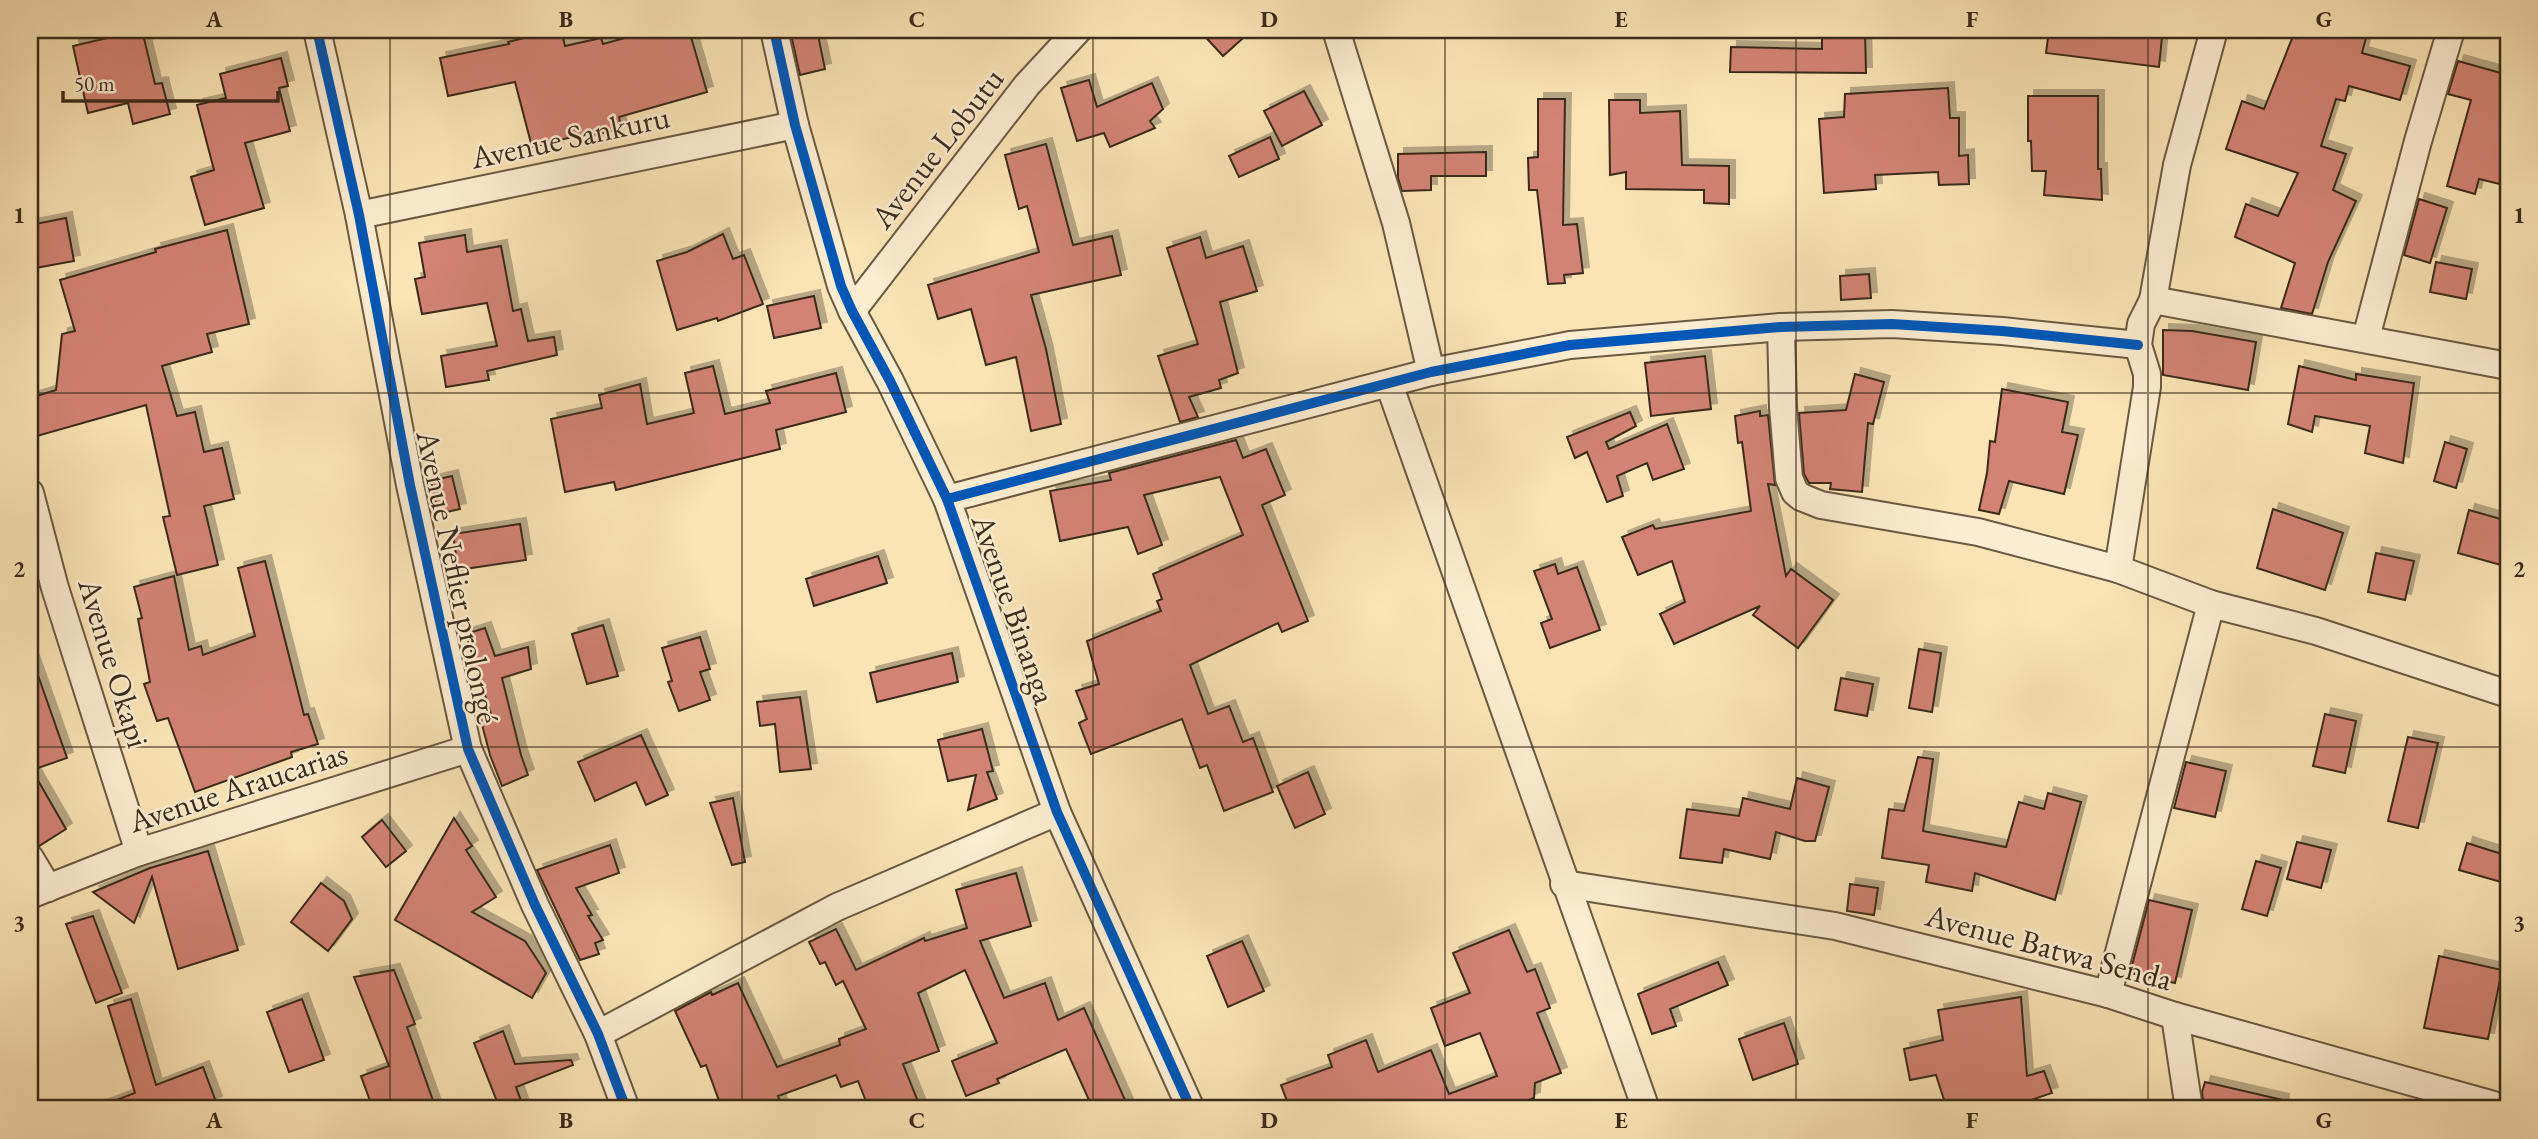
<svg xmlns="http://www.w3.org/2000/svg" width="2538" height="1139" viewBox="0 0 2538 1139" font-family="'EB Garamond',serif">
<style>
.building{fill:#d28373;stroke:#3a2b18;stroke-width:2;filter:url(#shadow)}
.lines{fill:none;stroke-linecap:round;stroke-linejoin:round}
.minor-casing{stroke:#6a5940;stroke-width:30}
.minor{stroke:#fcedd0;stroke-width:26}
.cycleway-casing{stroke:#fcedd0;stroke-width:15}
.cycleway{stroke:#0057b8;stroke-width:10}
.grid{fill:none;stroke:#3a2b18;stroke-width:2;stroke-opacity:0.55}
.labels{text-anchor:middle;stroke-width:5;stroke-linejoin:round;paint-order:stroke}
.street-label{font-size:32px;fill:#3a2b18;stroke:#fcedd0}
.neatline{fill:none;stroke:#3a2b18;stroke-width:2.5}
.grid-label{font-size:23px;text-anchor:middle;font-weight:bold;fill:#3a2b18}
</style>
<defs>
<filter id="shadow"><feDropShadow dx="6" dy="-6" stdDeviation="0" flood-color="#0004"/></filter>
</defs>
<rect width="100%" height="100%" fill="#fae4b6"/>
<filter id="stains"><feTurbulence type="fractalNoise" baseFrequency=".00286" numOctaves="4"/><feColorMatrix values="0 0 0 0 .2 0 0 0 0 .09 0 0 0 0 .02 0 0 0 .5 -.17"/></filter>
<radialGradient id="worn" r=".72"><stop offset=".6" stop-color="#630" stop-opacity="0"/><stop offset="1" stop-color="#630" stop-opacity=".3"/></radialGradient>
<!-- building -->
<g class="building">
<polygon points="118,30 142,30 155,84 162,83 170,114 133,124 128,103 88,113 73,46 120,35"/>
<polygon points="556,30 561,30 565,46 601,38 603,44 654,30 689,30 707,92 619,117 621,129 581,138 580,135 532,147 515,82 448,96 440,58 509,44 508,42"/>
<polygon points="790,30 817,30 825,69 800,75"/>
<polygon points="1199,30 1252,30 1223,56"/>
<polygon points="1822,30 1865,30 1866,73 1730,72 1731,47 1822,49"/>
<polygon points="2049,30 2106,30 2162,37 2159,67 2046,53"/>
<polygon points="2300,30 2368,30 2362,53 2410,66 2400,100 2349,86 2345,101 2336,99 2321,146 2346,154 2333,190 2356,201 2328,262 2312,314 2281,308 2295,263 2235,237 2246,204 2278,216 2298,173 2226,149 2242,101 2264,109 2293,36 2297,38"/>
<polygon points="281,58 288,86 279,88 290,131 245,143 264,208 205,225 191,177 214,170 197,105 226,98 220,74"/>
<polygon points="2458,61 2508,75 2508,186 2479,179 2475,194 2447,186 2471,100 2448,94"/>
<polygon points="1089,80 1097,107 1152,83 1163,109 1150,121 1155,128 1110,147 1104,133 1077,141 1061,88"/>
<polygon points="1948,88 1950,118 1959,118 1959,156 1968,155 1969,184 1939,185 1938,172 1875,175 1876,189 1824,193 1819,119 1844,117 1845,94"/>
<polygon points="1304,91 1322,125 1282,146 1264,111"/>
<polygon points="2028,96 2098,96 2098,169 2101,169 2102,200 2044,195 2046,171 2032,171 2031,141 2028,141"/>
<polygon points="1538,99 1565,99 1563,225 1577,224 1583,273 1564,275 1565,283 1548,284 1537,190 1529,190 1528,158 1538,157"/>
<polygon points="1609,100 1640,100 1640,113 1680,111 1682,165 1729,166 1729,204 1704,203 1704,190 1626,189 1626,172 1610,175"/>
<polygon points="1270,137 1279,159 1239,177 1229,156"/>
<polygon points="1046,144 1073,245 1112,236 1121,275 1031,295 1046,349 1061,424 1031,431 1016,357 986,365 971,309 938,319 928,285 1039,252 1027,206 1019,209 1005,155"/>
<polygon points="1486,152 1486,176 1431,176 1431,190 1402,191 1398,178 1398,154"/>
<polygon points="2419,199 2447,208 2430,263 2404,255"/>
<polygon points="66,218 74,261 30,269 30,225"/>
<polygon points="227,230 249,324 207,334 212,352 162,366 177,416 195,412 204,452 222,448 234,499 204,506 218,565 177,575 163,517 170,516 146,405 30,438 30,398 56,390 62,334 75,331 60,280 156,252 155,249"/>
<polygon points="723,234 733,259 744,255 763,304 718,321 717,318 677,330 657,261 687,252"/>
<polygon points="465,235 467,252 501,246 513,311 521,309 528,341 554,337 557,355 487,371 489,380 446,387 441,356 497,346 487,303 422,314 415,279 425,277 419,243"/>
<polygon points="1200,237 1206,258 1243,246 1257,291 1220,302 1238,373 1219,380 1221,388 1189,397 1198,417 1180,422 1158,356 1198,344 1167,248"/>
<polygon points="2436,262 2472,269 2466,299 2430,292"/>
<polygon points="1869,274 1871,298 1841,300 1840,276"/>
<polygon points="814,296 821,328 774,338 767,306"/>
<polygon points="2163,330 2192,331 2256,342 2248,390 2163,375"/>
<polygon points="1705,356 1711,409 1651,416 1645,363"/>
<polygon points="713,366 725,414 770,403 766,391 836,373 846,412 776,430 780,449 616,490 614,482 565,492 551,419 602,408 599,395 640,384 647,424 694,413 685,373"/>
<polygon points="2299,366 2356,380 2356,374 2414,383 2403,463 2365,453 2370,426 2315,416 2312,432 2288,424"/>
<polygon points="1855,374 1884,382 1873,424 1868,423 1862,492 1830,489 1831,483 1809,483 1804,474 1799,413 1846,410"/>
<polygon points="2002,389 2068,402 2062,432 2078,435 2064,494 2009,481 1999,514 1979,510 1987,473 1990,441 1995,442"/>
<polygon points="1760,411 1760,416 1768,415 1775,485 1768,484 1786,576 1791,569 1833,600 1798,648 1753,615 1760,606 1674,644 1660,614 1685,602 1672,561 1638,575 1622,537 1653,525 1655,529 1751,511 1742,442 1738,443 1735,416"/>
<polygon points="1630,412 1636,426 1606,442 1609,449 1667,424 1684,469 1653,480 1647,463 1617,476 1623,496 1607,502 1587,452 1575,458 1567,437"/>
<polygon points="1236,440 1243,458 1266,449 1285,495 1262,505 1308,621 1282,632 1278,623 1190,665 1208,714 1229,706 1243,742 1253,738 1273,792 1224,811 1207,765 1200,768 1182,719 1091,754 1079,723 1087,719 1076,691 1099,684 1087,641 1161,611 1157,601 1162,599 1153,574 1243,535 1220,477 1144,495 1162,545 1138,554 1128,527 1060,541 1050,491 1111,480 1109,473"/>
<polygon points="2445,442 2467,449 2456,488 2434,481"/>
<polygon points="452,476 460,509 438,514 431,481"/>
<polygon points="2273,509 2343,533 2325,590 2257,568"/>
<polygon points="2469,510 2508,521 2508,567 2458,553"/>
<polygon points="520,524 526,560 458,570 453,534"/>
<polygon points="2376,553 2414,561 2405,600 2368,592"/>
<polygon points="878,556 887,583 814,606 806,579"/>
<polygon points="265,561 304,715 308,714 318,744 291,752 292,757 195,792 168,718 157,721 144,684 150,682 138,619 142,618 134,587 174,576 189,650 201,646 203,655 255,636 238,568"/>
<polygon points="1555,564 1558,574 1577,567 1600,630 1550,648 1541,623 1552,619 1534,571"/>
<polygon points="603,625 618,676 587,684 572,634"/>
<polygon points="485,628 495,656 528,647 531,669 502,678 521,755 528,775 502,786 490,755 480,717 491,714 466,634"/>
<polygon points="700,637 710,669 700,672 710,700 679,711 668,682 672,681 662,648"/>
<polygon points="1919,649 1941,653 1932,712 1909,708"/>
<polygon points="952,653 958,682 877,702 870,673"/>
<polygon points="33,661 67,758 32,770 66,829 39,846 30,842 30,662"/>
<polygon points="1841,678 1873,684 1867,716 1835,710"/>
<polygon points="800,697 811,769 780,772 775,724 760,726 757,702"/>
<polygon points="2325,714 2356,721 2345,773 2313,766"/>
<polygon points="982,729 993,771 987,772 997,799 968,810 976,775 948,781 938,740"/>
<polygon points="641,735 668,795 646,805 636,782 595,801 578,762"/>
<polygon points="2408,737 2438,743 2418,828 2388,821"/>
<polygon points="1918,757 1933,759 1923,831 2006,847 2019,802 2044,809 2048,793 2081,802 2055,900 1975,873 1972,891 1926,882 1929,865 1882,858 1889,809 1904,811"/>
<polygon points="2186,762 2226,771 2215,817 2174,808"/>
<polygon points="1308,772 1325,814 1295,828 1277,786"/>
<polygon points="1797,778 1829,787 1815,841 1805,841 1776,832 1770,859 1724,849 1722,863 1680,858 1687,809 1739,816 1743,798 1790,809"/>
<polygon points="733,798 745,862 732,865 710,803"/>
<polygon points="454,818 472,846 466,850 496,897 472,912 525,941 546,973 532,998 395,920"/>
<polygon points="382,820 406,851 386,867 362,837"/>
<polygon points="2297,842 2331,850 2321,888 2287,879"/>
<polygon points="2467,843 2508,856 2508,884 2459,870"/>
<polygon points="610,845 619,873 576,888 592,915 588,916 603,940 595,943 599,954 580,960 537,870"/>
<polygon points="208,851 238,950 178,969 152,877 134,923 93,892 150,868"/>
<polygon points="2256,861 2281,868 2267,916 2242,909"/>
<polygon points="1016,873 1031,926 980,941 1004,998 1045,983 1058,1020 1084,1008 1129,1109 1093,1109 1066,1049 997,1079 999,1083 966,1096 952,1061 997,1043 965,970 918,993 939,1051 903,1064 921,1109 869,1109 858,1081 841,1087 836,1075 778,1096 783,1109 722,1109 706,1065 701,1067 675,1011 711,992 712,995 738,983 777,1067 840,1045 839,1039 866,1029 843,981 836,985 825,962 820,964 809,942 836,929 856,970 924,938 925,941 967,928 956,890"/>
<polygon points="321,883 344,901 352,919 328,951 291,922"/>
<polygon points="1850,884 1878,888 1874,915 1847,911"/>
<polygon points="2149,900 2192,910 2175,983 2130,973"/>
<polygon points="93,916 122,993 96,1003 66,924"/>
<polygon points="1509,930 1527,972 1535,969 1550,1008 1537,1013 1561,1073 1535,1083 1534,1098 1506,1109 1290,1109 1281,1085 1332,1067 1328,1055 1366,1040 1378,1072 1431,1050 1449,1094 1497,1076 1480,1033 1445,1046 1431,1008 1470,993 1453,953"/>
<polygon points="1242,941 1264,991 1228,1007 1207,956"/>
<polygon points="2439,956 2502,970 2488,1039 2424,1028"/>
<polygon points="1718,962 1728,985 1670,1009 1676,1026 1652,1034 1638,994"/>
<polygon points="394,970 415,1024 407,1027 436,1109 373,1109 361,1076 389,1066 354,977"/>
<polygon points="2021,997 2027,1076 2044,1071 2052,1093 2004,1109 1947,1109 1936,1075 1910,1080 1904,1049 1943,1040 1938,1010"/>
<polygon points="131,999 156,1085 203,1067 216,1102 196,1109 98,1109 98,1107 135,1093 108,1006"/>
<polygon points="302,999 324,1060 289,1072 267,1012"/>
<polygon points="1784,1023 1798,1064 1753,1080 1739,1039"/>
<polygon points="503,1031 515,1064 571,1060 573,1065 516,1087 524,1109 500,1109 474,1043"/>
<polygon points="2205,1082 2283,1100 2282,1109 2204,1109 2202,1092"/>
</g>
<g class="lines">
<!-- minor casing -->
<g class="minor-casing">
<g id="minor">
<polyline points="317,30 359,215 410,485 468,749 535,905 598,1034 626,1109"/>
<polyline points="774,30 795,125 841,286 852,311 890,381 947,499 1057,812 1191,1109"/>
<polyline points="1336,30 1396,223 1431,372"/>
<polyline points="359,215 795,125"/>
<polyline points="2153,300 2508,366"/>
<polyline points="852,311 1027,85 1078,30"/>
<polyline points="1781,327 1783,407 1789,478 1795,492 1801,497 1821,505 1978,532 2118,569 2211,604 2316,631 2508,694"/>
<polyline points="2366,338 2418,141 2451,30"/>
<polyline points="1389,384 1646,1109"/>
<polyline points="30,493 55,588 139,852"/>
<polyline points="947,499 1431,372 1570,345 1781,327 1892,324 2002,331 2138,345"/>
<polyline points="2118,569 2147,387 2147,374 2138,345 2141,324 2153,300 2177,165 2214,30"/>
<polyline points="30,858 48,888"/>
<polyline points="1564,884 1835,926 2108,994 2175,1016 2508,1109"/>
<polyline points="30,895 139,852 468,749"/>
<polyline points="2108,994 2211,604"/>
<polyline points="2175,1016 2189,1109"/>
<polyline points="598,1034 837,907 1057,812"/>
</g>
</g>
<!-- minor -->
<use href="#minor" class="minor"/>
<!-- cycleway casing -->
<g class="cycleway-casing">
<g id="cycleway">
<polyline points="317,30 359,215 410,485 468,749 535,905 598,1034 626,1109"/>
<polyline points="774,30 795,125 841,286 852,311 890,381 947,499 1057,812 1191,1109"/>
<polyline points="947,499 1431,372 1570,345 1781,327 1892,324 2002,331 2138,345"/>
</g>
</g>
<!-- cycleway -->
<use href="#cycleway" class="cycleway"/>
</g>
<!-- grid -->
<path class="grid" d="M390 30V1109M742 30V1109M1093 30V1109M1445 30V1109M1796 30V1109M2148 30V1109M30 393H2508M30 747H2508"/>
<g class="labels">
<!-- street labels -->
<g class="street-label">
<text transform="translate(570 137) rotate(-12)" y="11">Avenue Sankuru</text>
<text transform="translate(937 148) rotate(-52)" y="11">Avenue Lobutu</text>
<text transform="translate(458 577) rotate(78)" y="11">Avenue Neflier prolongé</text>
<text transform="translate(1014 609) rotate(71)" y="11">Avenue Binanga</text>
<text transform="translate(114 663) rotate(73)" y="11">Avenue Okapi</text>
<text transform="translate(238 787) rotate(-18)" y="11">Avenue Araucarias</text>
<text transform="translate(2049 947) rotate(15)" y="11">Avenue Batwa Senda</text>
</g>
</g>
<!-- margin -->
<rect width="2538" height="1139" fill="none" stroke="#fae4b6" stroke-width="77"/>
<!-- scale -->
<path d="M63 91v10h215v-10" fill="none" stroke="#3a2b18" stroke-width="3.5"/>
<text x="74" y="91" font-size="21" fill="#3a2b18" stroke="#fcedd0" stroke-width="5" paint-order="stroke">50 m</text>
<rect x="38" y="38" width="2462" height="1062" class="neatline"/>
<g class="grid-label">
<text x="214" y="27">A</text>
<text x="566" y="27">B</text>
<text x="917" y="27">C</text>
<text x="1269" y="27">D</text>
<text x="1621" y="27">E</text>
<text x="1972" y="27">F</text>
<text x="2324" y="27">G</text>
<text x="19" y="223">1</text>
<text x="2519" y="223">1</text>
<text x="19" y="577">2</text>
<text x="2519" y="577">2</text>
<text x="19" y="931">3</text>
<text x="2519" y="931">3</text>
<text x="214" y="1128">A</text>
<text x="566" y="1128">B</text>
<text x="917" y="1128">C</text>
<text x="1269" y="1128">D</text>
<text x="1621" y="1128">E</text>
<text x="1972" y="1128">F</text>
<text x="2324" y="1128">G</text>
</g>
<rect width="100%" height="100%" filter="url(#stains)"/>
<rect width="100%" height="100%" fill="url(#worn)"/>
</svg>
